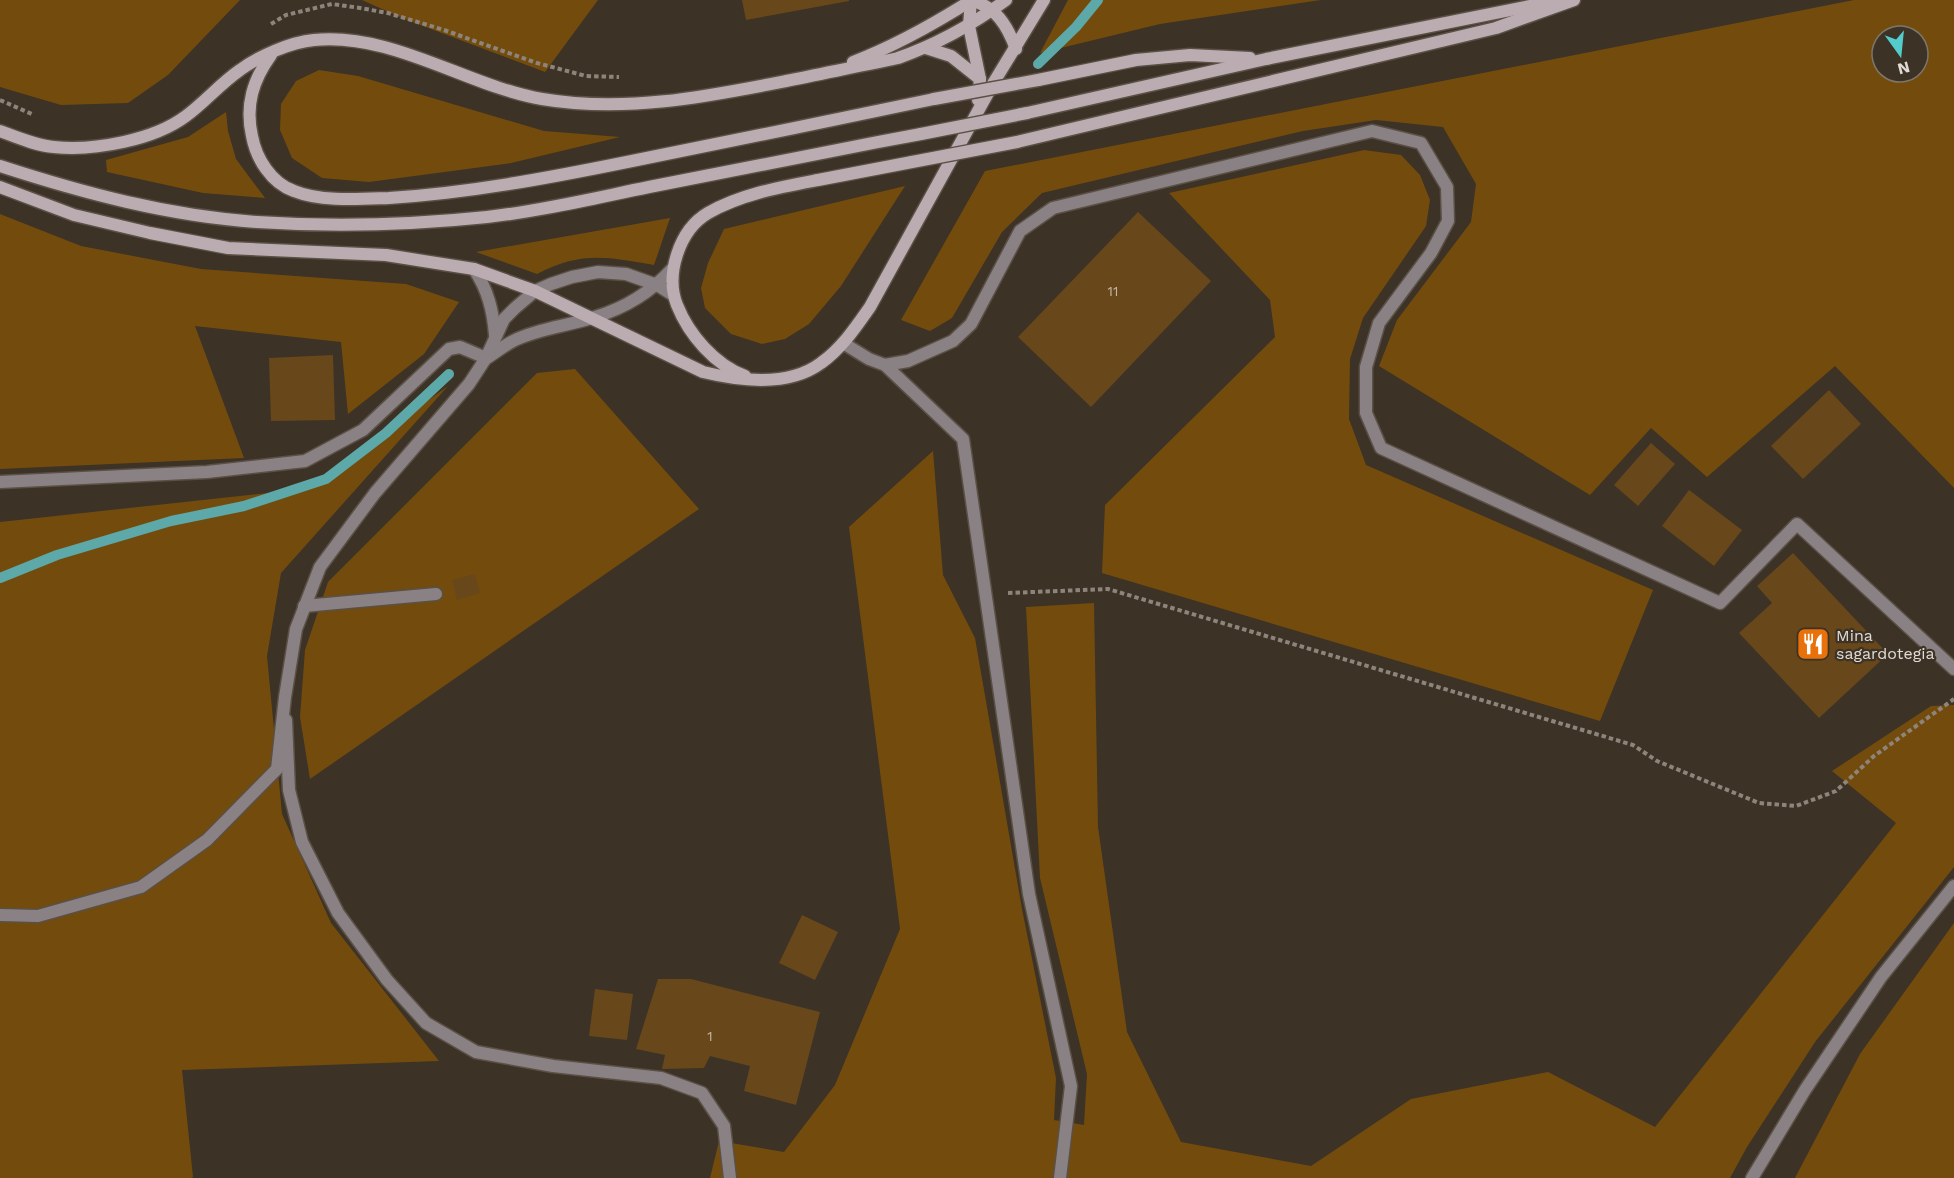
<svg xmlns="http://www.w3.org/2000/svg" width="1954" height="1178" viewBox="0 0 1954 1178" font-family="'Work Sans',sans-serif">
<style>
.green{fill:#734c0d;fill-rule:evenodd}
.lines{fill:none;stroke-linecap:round;stroke-linejoin:round}
.stream{stroke:#5da8a8;stroke-width:10}
.building{fill:#68471a}
.lane-casing{stroke:#5a5045;stroke-width:15}
.street-casing{stroke:#5a5045;stroke-width:15}
.secondary-casing{stroke:#5a5045;stroke-width:15}
.path{stroke:#8d857b;stroke-width:4;stroke-dasharray:4.5 3;stroke-linecap:butt}
.lane{stroke:#8a8184;stroke-width:12}
.street{stroke:#8a8184;stroke-width:12}
.secondary{stroke:#baacb1;stroke-width:12}
.secondary-bridge-casing{stroke:#5a5045;stroke-width:15;stroke-linecap:butt}
.secondary-bridge{stroke:#baacb1;stroke-width:12}
.labels{text-anchor:middle;stroke-width:4.5;stroke-linejoin:round;paint-order:stroke}
.number-label{font-size:14px;fill:#c3b6a5}
.poi-label{font-size:16px;fill:#e1dbd3;stroke:#3c3226;text-anchor:start}
</style>
<rect width="100%" height="100%" fill="#3c3226"/>
<!-- green -->
<g class="green">
<polygon points="0,0 240,0 168,75 128,103 61,105 0,87"/>
<polygon points="362,0 598,0 545,72 402,18"/>
<polygon points="1068,0 1321,0 1160,24 1040,53"/>
<path d="M1854 0H1954V488L1835 366 1707 477 1651 428 1590 495 1379 366 1397 320 1471 222 1476 184 1443 127 1376 120 1303 131 1042 193 1002 232 952 318 930 331 901 320 985 171ZM1882 36H1918V72H1882Z"/>
<polygon points="319,70 358,76 544,131 620,137 511,163 437,173 369,182 322,178 292,158 280,130 281,104 296,81"/>
<polygon points="226,112 228,131 236,159 265,198 203,193 107,172 106,160 188,137"/>
<polygon points="1364,150 1401,155 1420,175 1430,200 1426,226 1363,318 1350,359 1349,419 1366,465 1653,590 1600,721 1102,573 1105,505 1275,337 1270,300 1169,193"/>
<polygon points="905,186 841,286 809,324 785,339 762,344 731,334 705,308 701,288 708,263 724,229"/>
<polygon points="0,214 81,246 201,269 406,284 459,302 424,354 348,414 341,342 195,326 244,458 0,469"/>
<path d="M670 218 654 265C606 257 582 251 537 274L476 252Z"/>
<polygon points="575,369 699,509 310,779 300,717 305,650 328,582 537,373"/>
<polygon points="448,386 281,573 267,656 282,814 331,923 439,1061 182,1070 193,1177 191,1178 0,1178 0,522 304,489"/>
<polygon points="933,451 943,575 975,638 1022,909 1056,1078 1054,1120 1084,1125 1087,1074 1040,878 1026,607 1094,603 1098,827 1127,1032 1181,1142 1311,1166 1411,1099 1548,1072 1655,1127 1896,823 1832,771 1931,706 1954,705 1954,867 1815,1042 1747,1147 1730,1178 710,1178 719,1141 784,1152 835,1085 900,929 849,527"/>
<polygon points="1954,923 1954,1178 1795,1178 1860,1054"/>
</g>
<g class="lines">
<!-- stream -->
<g class="stream">
<polyline points="1038,64 1076,27 1098,0"/>
<polyline points="0,578 57,555 171,521 244,506 326,479 386,433 449,374"/>
</g>
</g>
<!-- building -->
<g class="building">
<polygon points="742,0 849,0 849,1 746,20"/>
<polygon points="1138,212 1211,281 1091,407 1018,337"/>
<polygon points="333,355 335,420 271,421 269,358"/>
<polygon points="1829,390 1861,424 1803,479 1771,446"/>
<polygon points="1651,443 1675,464 1638,506 1614,485"/>
<polygon points="1689,490 1742,530 1714,566 1662,526"/>
<polygon points="1793,553 1888,654 1819,718 1739,633 1772,603 1757,586"/>
<polygon points="475,574 480,593 457,600 452,580"/>
<polygon points="802,915 838,932 815,980 779,963"/>
<polygon points="658,979 691,979 820,1012 796,1105 744,1091 750,1066 710,1056 704,1068 662,1069 665,1055 636,1049"/>
<polygon points="595,989 633,994 627,1040 589,1036"/>
</g>
<g class="lines">
<!-- lane casing -->
<g class="lane-casing">
<g id="lane">
<polyline points="843,343 869,359 885,365 963,439 1029,894 1071,1086 1060,1178"/>
<polyline points="885,365 908,361 953,341 971,324 1020,231 1053,208 1372,131 1421,143 1447,187 1448,221 1431,253 1379,323 1366,367 1366,413 1381,448 1720,603 1797,524 1954,669"/>
<polyline points="0,482 207,472 305,461 363,430 449,349 460,347 486,358"/>
<polyline points="304,606 436,594"/>
<polyline points="286,720 289,790 302,842 338,913 387,980 426,1023 476,1052 553,1066 661,1078 702,1093 724,1126 730,1178"/>
</g>
</g>
<!-- street casing -->
<g class="street-casing">
<g id="street">
<path d="M474 269C488 290 493 311 495 335"/>
<path d="M487 358C496 352 505 345 515 340 540 328 568 326 595 317 625 308 651 292 672 269"/>
<polyline points="0,915 38,916 141,887 207,840 277,769 285,697 296,629 320,567 375,493 469,384 486,358 504,319 515,308 535,291 551,284 572,277 598,272 626,274 657,285 673,295"/>
<polyline points="1752,1178 1805,1090 1881,977 1954,886"/>
</g>
</g>
<!-- secondary casing -->
<g class="secondary-casing">
<g id="secondary">
<polyline points="971,0 969,26 980,79 978,100"/>
<path d="M971 0C996 7 1007 25 1016 49"/>
<polyline points="926,48 951,56 980,79"/>
<path d="M271 55C253 80 245 105 252 136 256 158 271 183 294 191 321 202 360 199 389 198 469 193 548 178 627 162 729 142 832 120 934 99"/>
<path d="M853 62C895 46 934 24 972 0"/>
<polyline points="1038,80 1136,60 1190,55 1250,58"/>
<polyline points="1027,113 1266,59 1555,1"/>
<path d="M0 131C16 137 37 146 54 147 95 151 154 140 186 116 205 102 221 83 240 70 259 56 291 42 314 40 392 32 467 86 542 99 625 113 705 97 786 81 824 73 861 66 898 58 938 44 972 25 1006 0"/>
<polyline points="1017,142 1496,28 1574,0"/>
<path d="M0 166C83 193 169 216 257 222 333 227 410 225 487 217 541 211 595 198 649 187 739 169 830 151 921 134"/>
<path d="M0 187 74 215 150 233 228 248 386 255 474 269 535 291 703 372C740 381 789 387 821 363 842 348 856 327 870 307L994 82 1044 0"/>
<path d="M745 376C715 365 689 335 677 305 665 275 679 230 708 213 741 194 781 187 818 180 849 174 881 168 912 162"/>
</g>
</g>
<!-- path -->
<g class="path">
<polyline points="271,24 286,15 332,4 360,8 388,13 444,30 537,63 586,76 619,77"/>
<polyline points="0,100 34,115"/>
<polyline points="1008,593 1108,589 1633,745 1657,761 1759,803 1796,806 1836,791 1874,756 1954,699"/>
</g>
<!-- lane -->
<use href="#lane" class="lane"/>
<!-- street -->
<use href="#street" class="street"/>
<!-- secondary -->
<use href="#secondary" class="secondary"/>
<!-- secondary-bridge casing -->
<g class="secondary-bridge-casing">
<g id="secondary-bridge">
<polyline points="934,99 1038,80"/>
<polyline points="921,134 1027,113"/>
<polyline points="912,162 1017,142"/>
</g>
</g>
<!-- secondary-bridge -->
<use href="#secondary-bridge" class="secondary-bridge"/>
</g>
<!-- icons -->
<defs>
<g id="restaurant-square" transform="scale(1.725)"><rect x="-9" y="-9" width="18" height="18" rx="4" fill="#e8710a" stroke="#3c3226"/><path d="M-5-6h1v4h1v-4h1v4h1v-4h1v5L-1.5 .5V6h-2V.5L-5-1ZM5-6V6H3V1.5H1.5Q1.5-4 5-6Z" fill="#fff"/></g>
</defs>
<g fill-rule="evenodd">
<use href="#restaurant-square" x="1813" y="644"/>
</g>
<g class="labels">
<!-- number labels -->
<g class="number-label">
<text x="1113" y="296">11</text>
<text x="710" y="1041">1</text>
</g>
<!-- poi labels -->
<g class="poi-label">
<text x="1836" y="641">Mina<tspan x="1836" dy="18">sagardotegia</tspan></text>
</g>
</g>
<!-- north arrow -->
<g transform="translate(1900 54) rotate(165)"><circle r="28" fill="#3c3226" stroke="#7e766b" stroke-width="1.5"/>
<path d="M0-4.5L10 22L0 15L-10 22Z" fill="#52cdcc"/>
<text y="-9" font-size="16" font-weight="bold" text-anchor="middle" fill="#e1dbd3">N</text>
</g>
</svg>
